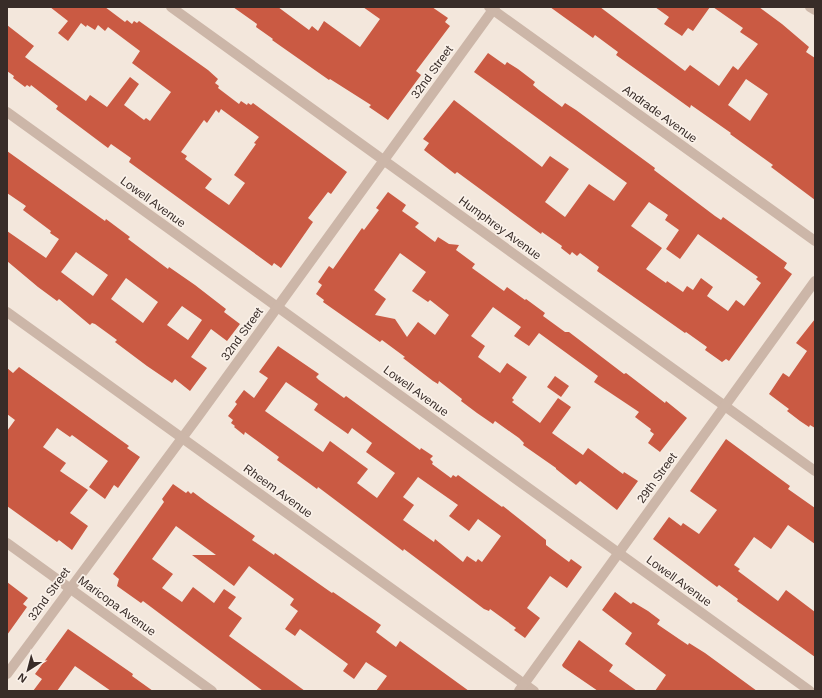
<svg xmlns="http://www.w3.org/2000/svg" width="822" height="698" viewBox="0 0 822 698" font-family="Arial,sans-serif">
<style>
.building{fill:#ca5a43;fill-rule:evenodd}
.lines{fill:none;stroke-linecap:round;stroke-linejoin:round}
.minor{stroke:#ccb6a8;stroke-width:10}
.tertiary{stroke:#ccb6a8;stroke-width:10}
.labels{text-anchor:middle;stroke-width:3.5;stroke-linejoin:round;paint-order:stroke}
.street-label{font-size:12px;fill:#382c28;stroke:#faf1e9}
</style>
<rect width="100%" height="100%" fill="#f3e7dc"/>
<!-- building -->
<g class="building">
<path d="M50 7H105L125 22 127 20 132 24 134 21 137 23 139 21 208 70 218 79 215 83 219 86 218 88 239 104 241 101 247 105 248 103 251 105 253 103 347 172 331 194 328 192 308 218 313 222 281 268 274 263 272 266 169 191 129 162 131 158 111 144 108 148 56 109 58 106 31 85 30 87 27 85 25 87 13 78 14 76 7 71V25L34 46 25 57 86 101 90 95 107 107 130 77 139 84 124 105 144 120 146 118 150 121 171 92 132 63 140 51 108 27 105 31 98 25 95 30 87 25 86 27 81 23 68 41 58 33 68 21ZM221 109 259 137 254 143 256 144 234 175 245 183 229 205 205 188 212 179 185 159 187 156 181 152 204 120 207 123 216 110 219 113Z"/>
<polygon points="233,7 278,7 309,30 312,26 318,31 324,21 360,47 380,19 363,7 432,7 448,18 445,22 450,26 416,71 421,75 388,120 369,107 371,105 330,79 329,80 272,40 273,39 256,27 257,24"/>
<path d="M550 7H600L685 71 690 65 719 86 733 66 738 70 758 44 740 32 743 28 713 7H759L782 24 809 47 806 52 815 58V200L771 167 773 165 730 134 731 133 691 105 690 108 616 55 618 52 595 35 593 38ZM746 79 768 94 750 121 728 105Z"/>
<polygon points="655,7 710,7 693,31 688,28 682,36 664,24 669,17"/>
<path d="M488 53 505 65 507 62 518 69 535 82 533 85 539 90 562 107 565 103 576 110 655 168 654 170 715 216 721 220 723 217 787 263 784 268 792 274 729 361 726 359 722 362 705 350 707 347 686 332 685 333 597 271 599 267 580 253 577 256 572 252 570 255 561 248 562 246 542 232 541 234 457 172 455 174 424 150 429 143 423 139 454 100 542 167 550 156 569 169 545 202 565 217 589 184 614 201 627 183 474 72ZM649 202 668 215 665 220 679 230 666 249 680 259 698 234 758 277 756 279 761 283 744 306 736 300 728 311 707 296 713 287 701 278 693 290 687 286 683 292 667 281 666 283 646 269 662 248 631 226Z"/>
<path d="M7 151 105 221 106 219 130 237 128 239 168 269 169 267 195 285 226 309 224 312 240 324 227 341 211 329 191 357 207 368 190 391 175 379 172 383 147 366 115 342 117 340 95 324 92 323 90 325 59 299 57 301 38 287 7 261V231L46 258 59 239 50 233 51 231 23 210 26 206 7 193ZM76 252 108 275 93 296 61 272ZM126 278 158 302 143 323 111 299ZM182 306 202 320 188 340 167 325Z"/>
<path d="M388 192 406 205 402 211 419 223 415 227 435 242 438 237 449 244 459 245 456 250 475 264 472 268 504 291 507 287 525 300 526 299 545 313 543 316 565 332H569L624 374 626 373 665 403 666 401 687 418 660 452 648 443 654 434 650 431 651 429 635 417 639 412 594 382 598 376 539 333 529 346 514 336 521 327 493 307 471 336 485 346 478 357 500 373 507 363 527 377 512 398 514 400 512 402 540 423 558 398 571 407 552 433 583 455 588 448 623 474 624 472 638 481 617 510 580 481 576 485 556 469V468L523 445 524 443 519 438 495 421 493 424 477 413 461 401 462 399 439 381 438 384 433 381 403 358 405 357 382 340 380 342 323 302 324 300 316 294 322 285 318 282 329 266 333 269 362 228 364 230 379 210 376 208ZM400 253 426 272 412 291 428 302 430 300 449 315 435 335 418 322 407 337 395 319 375 315 386 299 374 290Z"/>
<polygon points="815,319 815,428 810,425 809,427 800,421 787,411 789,409 769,394 783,373 789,377 807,351 796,343"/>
<path d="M278 346 319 374 316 377 319 380 344 398 346 396 420 450 421 448 433 456 430 459 433 462 432 464 451 478 453 475 456 477 458 475 502 507 503 506 546 540V545L569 562 571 559 582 567 567 588 550 576 527 608 540 618 525 638 514 630 516 628 490 609 489 611 484 609 404 549 403 551 318 487 317 489 277 460 279 457 245 432 244 435 234 427 235 426 231 423 233 420 228 416 237 404 235 402 244 390 254 398 268 378 259 372ZM286 382 318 404 314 410 348 434 352 428 372 443 366 452 395 473 377 498 357 483 368 469 330 441 323 452 265 411ZM418 477 458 505 449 516 469 531 478 519 501 536 482 562 478 559 476 562 467 556 463 562 435 539 434 542 403 520 414 505 403 497Z"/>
<polygon points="19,367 129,446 127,448 140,457 118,488 114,485 105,499 89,487 108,461 72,435 70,437 57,428 43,447 66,463 60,471 88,490 70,513 88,526 72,550 59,540 57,542 7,506 7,431 15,420 7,414 7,368 13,373"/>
<polygon points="555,376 569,386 561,397 547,387"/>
<polygon points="726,439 790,486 788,489 815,508 815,544 788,525 771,549 754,537 734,565 740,569 738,571 778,601 786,590 815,612 815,657 737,601 738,599 719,585 717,587 653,539 669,517 681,526 683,523 699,534 717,510 690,491"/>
<polygon points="173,484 186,493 188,491 191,494 193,492 205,501 255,536 252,540 274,555 275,553 332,593 333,592 381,625 376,632 396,647 400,641 469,691 376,691 387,676 366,662 354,679 343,671 348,664 300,629 295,636 285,629 298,611 290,605 294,599 249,566 234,586 192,555 216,555 176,526 152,559 173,574 162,588 182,602 193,587 214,603 224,589 236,597 228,608 242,618 229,636 305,691 263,691 143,601 141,603 117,586 119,579 113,574 164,502 162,499"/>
<polygon points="7,582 28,598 23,604 27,607 7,635"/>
<polygon points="615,592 631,604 633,602 648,611 660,620 657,624 679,639 688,645 689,643 705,653 757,691 655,691 666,675 625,644 632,633 602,610"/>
<polygon points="68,629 133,674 132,676 153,691 111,691 75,666 57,691 33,691 42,679 35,674"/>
<polygon points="579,640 613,665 609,671 637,691 598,691 563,667 562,665"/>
</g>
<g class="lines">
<!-- minor -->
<g class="minor">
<polyline points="171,7 815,471"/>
<polyline points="489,7 815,241"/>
<polyline points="810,7 815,10"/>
<polyline points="7,112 810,691"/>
<polyline points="7,543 212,691"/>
<polyline points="7,674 197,418 495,7"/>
</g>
<!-- tertiary -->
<g class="tertiary">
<polyline points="7,312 534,691"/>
<polyline points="519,691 815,281"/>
</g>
</g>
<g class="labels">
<!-- street labels -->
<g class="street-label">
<text transform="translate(432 72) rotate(-54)" y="4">32nd Street</text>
<text transform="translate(660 114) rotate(36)" y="4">Andrade Avenue</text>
<text transform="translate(153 202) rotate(36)" y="4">Lowell Avenue</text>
<text transform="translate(500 228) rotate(36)" y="4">Humphrey Avenue</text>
<text transform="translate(242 334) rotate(-54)" y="4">32nd Street</text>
<text transform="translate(416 391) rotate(36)" y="4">Lowell Avenue</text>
<text transform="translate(657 478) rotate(-54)" y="4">29th Street</text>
<text transform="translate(278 491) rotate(36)" y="4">Rheem Avenue</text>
<text transform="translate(679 581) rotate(36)" y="4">Lowell Avenue</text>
<text transform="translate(49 594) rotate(-54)" y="4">32nd Street</text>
<text transform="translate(117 606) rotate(36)" y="4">Maricopa Avenue</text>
</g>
</g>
<!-- border -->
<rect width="822" height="698" fill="none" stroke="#382c28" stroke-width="16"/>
<!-- north arrow -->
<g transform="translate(28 670) rotate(216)" stroke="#faf1e9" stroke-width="3" paint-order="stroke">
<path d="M0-3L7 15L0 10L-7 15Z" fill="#382c28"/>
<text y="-6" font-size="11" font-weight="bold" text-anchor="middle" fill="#382c28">N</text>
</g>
</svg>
